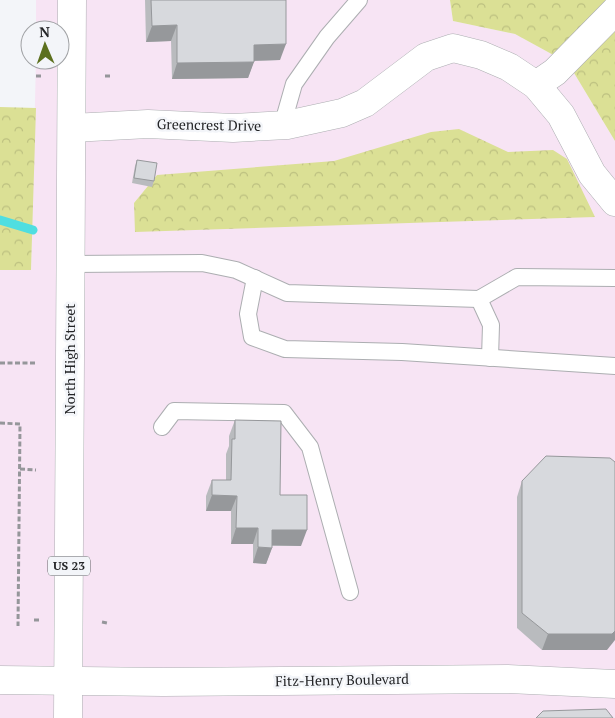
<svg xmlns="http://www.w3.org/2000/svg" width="615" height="718" viewBox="0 0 615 718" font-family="'PT Serif',serif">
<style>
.commercial{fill:#f7e4f4}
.forest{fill:url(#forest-crowns)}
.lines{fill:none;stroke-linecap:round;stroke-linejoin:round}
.stream{stroke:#4fdee0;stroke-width:9}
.service-casing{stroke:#acaeb1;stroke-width:18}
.minor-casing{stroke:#acaeb1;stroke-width:29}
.primary-casing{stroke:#acaeb1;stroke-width:29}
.path{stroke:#95969a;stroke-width:3;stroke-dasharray:5 2.5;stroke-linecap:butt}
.service{stroke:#fff;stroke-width:16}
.minor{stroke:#fff;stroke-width:28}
.primary{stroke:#fff;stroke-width:28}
.wall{fill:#b9bbbe}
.shaded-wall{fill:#96989b}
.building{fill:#d7d9dd;stroke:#96989b}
.labels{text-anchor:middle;stroke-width:5;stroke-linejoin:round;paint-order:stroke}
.shield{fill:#f3f5f9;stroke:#626366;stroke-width:1}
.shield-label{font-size:12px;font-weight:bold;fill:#242527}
.street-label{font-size:14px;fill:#242527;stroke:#f3f5f9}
</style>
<defs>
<pattern id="forest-crowns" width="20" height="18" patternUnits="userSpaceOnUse" patternTransform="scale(1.25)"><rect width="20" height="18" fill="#dbe095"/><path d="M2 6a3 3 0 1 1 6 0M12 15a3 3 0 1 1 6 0" fill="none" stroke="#bcc080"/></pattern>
</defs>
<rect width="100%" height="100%" fill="#f3f5f9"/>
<!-- commercial -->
<polygon class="commercial" points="36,0 450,0 453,21 515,34 568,63 615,141 615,718 0,718 0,270 31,270 36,60 60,60 60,30 36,30"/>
<!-- forest -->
<g class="forest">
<polygon points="450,0 615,0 615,141 568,63 515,34 453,21"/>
<polygon points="0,107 36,108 31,270 0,270"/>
<polygon points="459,129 508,152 553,150 567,159 595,217 135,232 134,203 157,175 334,161 431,132"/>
</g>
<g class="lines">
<!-- stream -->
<polyline class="stream" points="0,220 33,230"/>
<!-- service casing -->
<g class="service-casing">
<g id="service">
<polyline points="282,126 294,84 327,37 359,0"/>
<polyline points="71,264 202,263 236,270 287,293 479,299 517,277 615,278"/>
<polyline points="255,278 248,314 252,337 285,349 402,352 615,366"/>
<polyline points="479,299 491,325 490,358"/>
<polyline points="162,427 174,411 284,413 310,447 350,592"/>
</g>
</g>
<!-- minor casing -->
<g class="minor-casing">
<g id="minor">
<polyline points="536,85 555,72 615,11"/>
<polyline points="72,128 148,124 233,128 287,125 342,113 365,103 426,57 453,48 481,55 509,67 536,85 561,115 592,174 615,202"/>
<polyline points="0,680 163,682 507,679 615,684"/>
</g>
</g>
<!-- primary casing -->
<g class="primary-casing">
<polyline id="primary" points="68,718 72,0"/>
</g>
<!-- path -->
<g class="path">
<polyline points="36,76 41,76"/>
<polyline points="105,76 110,76"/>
<polyline points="0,363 36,363"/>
<polyline points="0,423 20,424 18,626"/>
<polyline points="20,469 36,470"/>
<polyline points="34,620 40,620"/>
<polyline points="102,622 107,623"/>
</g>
<!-- service -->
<use href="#service" class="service"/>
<!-- minor -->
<use href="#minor" class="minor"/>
<!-- primary -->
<use href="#primary" class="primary"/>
</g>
<!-- wall -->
<g class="wall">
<polygon points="145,0 286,0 280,60 254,61 248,78 172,79 171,41 146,42"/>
<polygon points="137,160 154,181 152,187 132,183 135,166"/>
<polygon points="235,420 280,495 301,546 272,546 272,548 266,564 253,563 253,544 231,544 231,511 206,511 206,496 212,480 226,480 226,454 229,446 229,436"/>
<polygon points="522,481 607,650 542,650 517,628 517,497"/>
</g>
<!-- shaded-wall -->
<g class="shaded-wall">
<polygon points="177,25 171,41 146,42 152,26"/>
<polygon points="286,44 280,60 248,61 254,45"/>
<polygon points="254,62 248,78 172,79 177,63"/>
<polygon points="212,495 237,496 231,511 206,511"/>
<polygon points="236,528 258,528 253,544 231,544"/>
<polygon points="272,530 307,530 301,546 267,545"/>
<polygon points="258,547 272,548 266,564 253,563"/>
<polygon points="615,631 615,640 607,650 542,650 548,634"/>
</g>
<!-- building -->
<g class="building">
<polygon points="151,0 286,0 286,44 254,45 254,62 177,63 177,25 152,26"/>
<polygon points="137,160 157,163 154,181 134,178"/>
<polygon points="235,420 281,421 280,495 307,495 307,530 272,530 272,548 258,547 258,528 236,528 237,496 212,495 212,480 231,480 232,439 235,439"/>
<polygon points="546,456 610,458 615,462 615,631 612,634 548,634 522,613 522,481"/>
<polygon points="606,709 613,718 536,718 543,711"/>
</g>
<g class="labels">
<!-- shield labels -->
<rect class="shield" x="48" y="556.5" width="42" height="19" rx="4"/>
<g class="shield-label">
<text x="69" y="570">US 23</text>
</g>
<!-- street labels -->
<g class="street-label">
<text transform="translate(209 125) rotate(1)" y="5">Greencrest Drive</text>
<text transform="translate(70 359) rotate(-90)" y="5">North High Street</text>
<text transform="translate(342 680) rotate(-1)" y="5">Fitz-Henry Boulevard</text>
</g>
</g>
<!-- north arrow -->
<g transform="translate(45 45) rotate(358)"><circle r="24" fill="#f3f5f9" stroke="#a0a2a5"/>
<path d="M0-4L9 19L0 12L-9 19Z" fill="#5c701e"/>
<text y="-8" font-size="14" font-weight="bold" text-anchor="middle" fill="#242527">N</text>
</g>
</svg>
